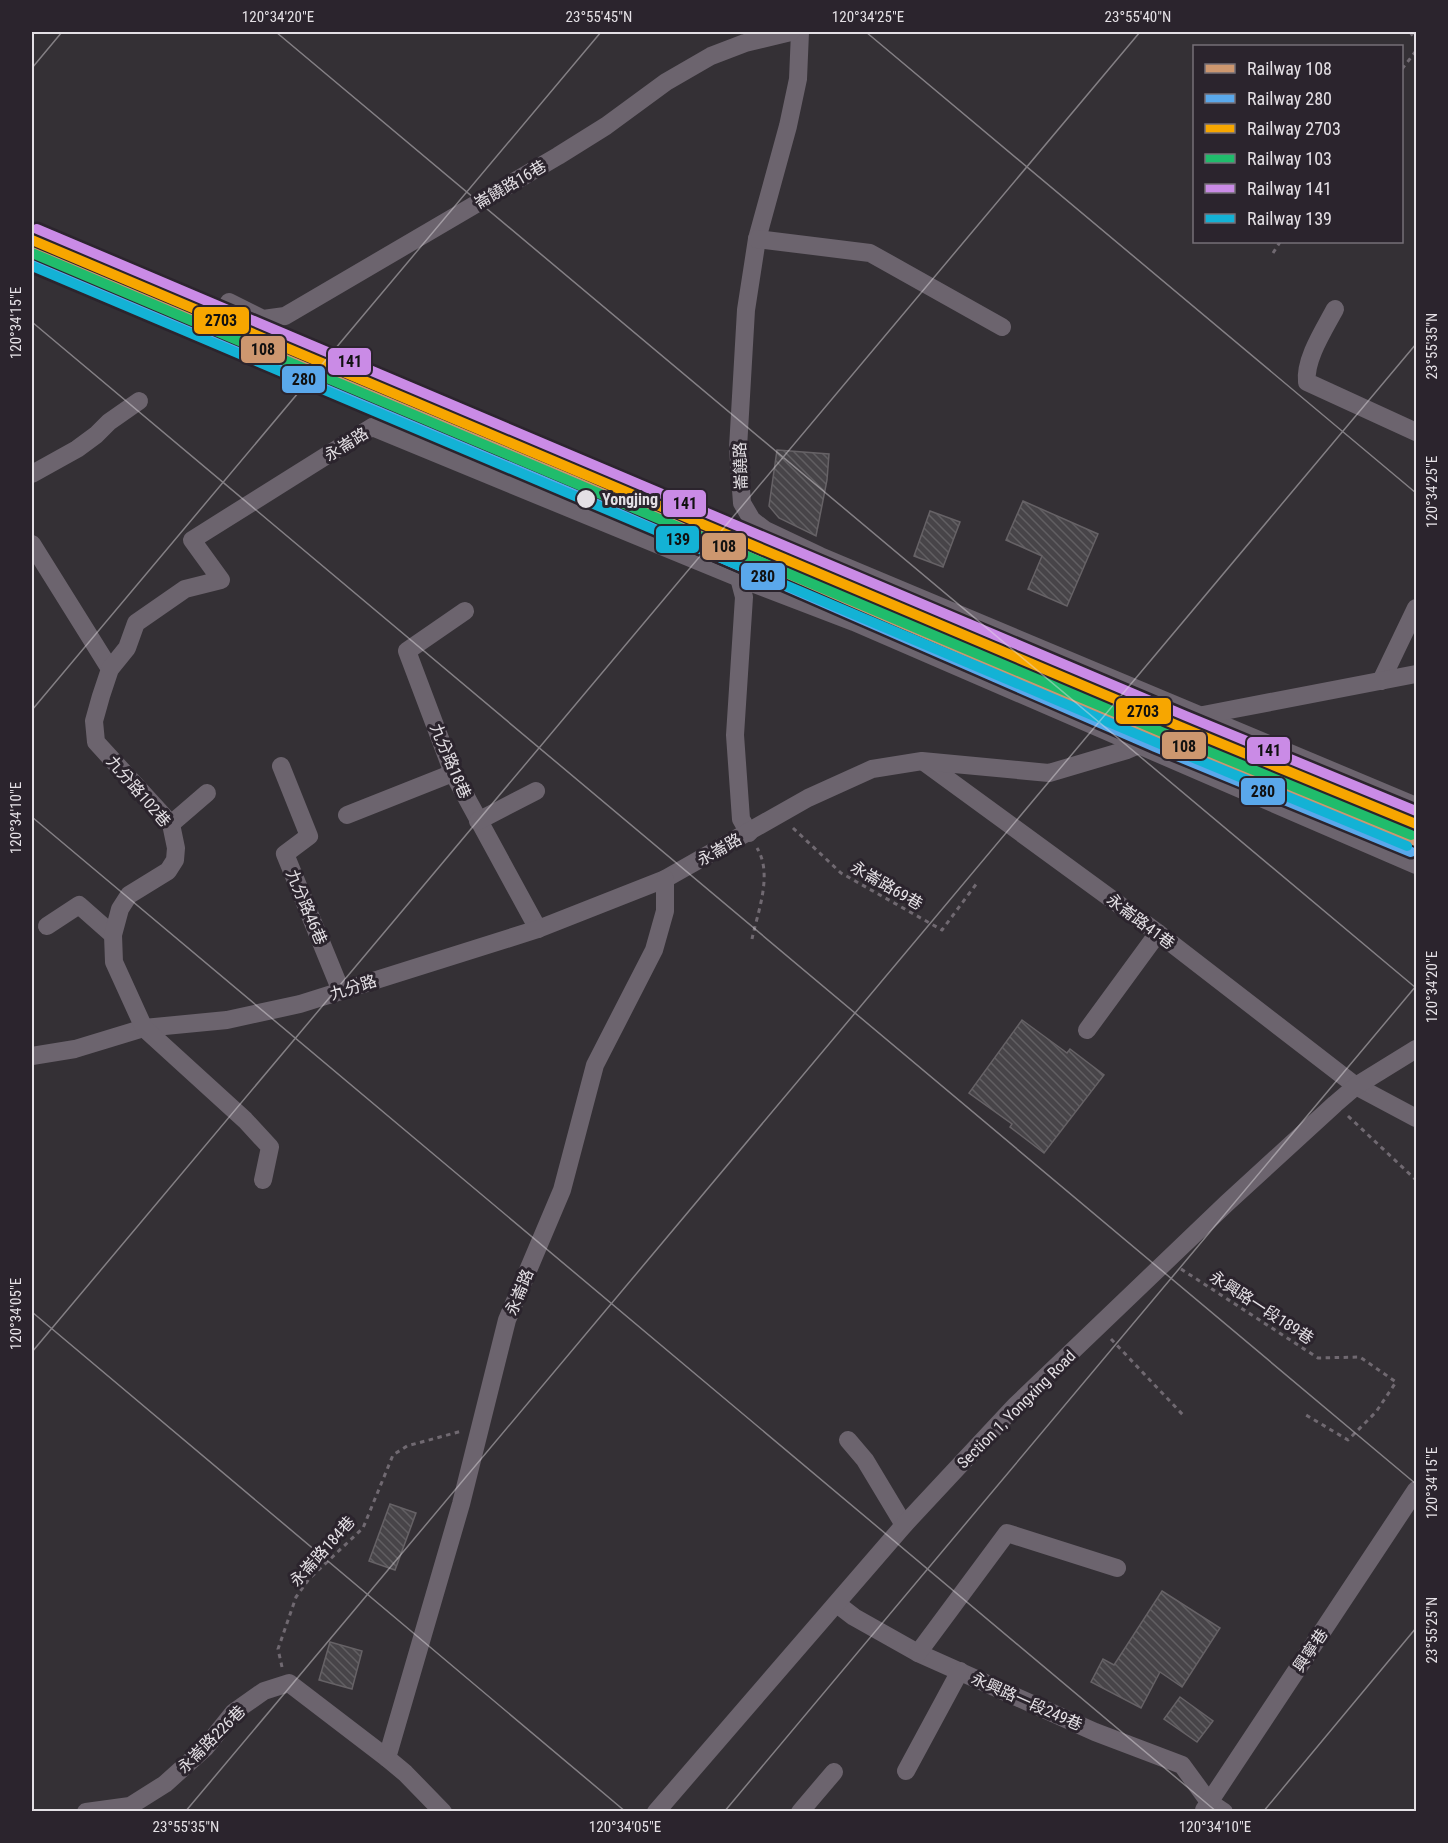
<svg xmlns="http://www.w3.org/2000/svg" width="1448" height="1843" viewBox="0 0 1448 1843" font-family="'Roboto Condensed','Noto Sans TC',sans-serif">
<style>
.building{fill:url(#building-back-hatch);stroke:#666266;stroke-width:1.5}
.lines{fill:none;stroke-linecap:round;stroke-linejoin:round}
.path{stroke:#706971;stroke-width:3;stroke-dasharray:4.5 4.5;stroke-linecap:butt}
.minor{stroke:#6c646e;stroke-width:18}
.rail-1-casing{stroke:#2b242d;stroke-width:15}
.rail-2-casing{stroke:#2b242d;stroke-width:15}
.rail-3-casing{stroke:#2b242d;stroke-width:15}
.rail-4-casing{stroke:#2b242d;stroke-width:15}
.rail-5-casing{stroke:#2b242d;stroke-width:15}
.rail-6-casing{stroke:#2b242d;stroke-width:15}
.rail-1{stroke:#cd976f;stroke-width:10}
.rail-2{stroke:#5aa8eb;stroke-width:10}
.rail-3{stroke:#f7a600;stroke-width:10}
.rail-4{stroke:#20bc6c;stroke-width:10}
.rail-5{stroke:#ca8be6;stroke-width:10}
.rail-6{stroke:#13b2d5;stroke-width:10}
.ticks{fill:none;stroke:#e4e0e5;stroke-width:1.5;stroke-opacity:0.45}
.stop-dot{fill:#e4e0e5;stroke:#2b242d;stroke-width:2}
.labels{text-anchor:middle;stroke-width:6;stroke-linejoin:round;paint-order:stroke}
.street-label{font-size:16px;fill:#e4e0e5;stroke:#2b242d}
.stop-label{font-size:16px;font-weight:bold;fill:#e4e0e5;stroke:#2b242d;text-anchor:start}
.line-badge{stroke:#2b242d;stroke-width:2}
.pale-badge-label{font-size:16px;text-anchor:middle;font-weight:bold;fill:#111}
.neatline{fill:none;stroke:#e4e0e5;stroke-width:2}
.ticks-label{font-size:15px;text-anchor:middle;fill:#e4e0e5}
</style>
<defs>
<pattern id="building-back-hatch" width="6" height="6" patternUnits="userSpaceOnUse" patternTransform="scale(1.5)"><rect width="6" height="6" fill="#474448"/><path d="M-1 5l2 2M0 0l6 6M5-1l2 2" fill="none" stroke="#615f62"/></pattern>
</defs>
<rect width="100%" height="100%" fill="#343035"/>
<!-- building -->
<g class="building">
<polygon points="777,450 829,454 827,480 816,536 779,518 769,506"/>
<polygon points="1023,501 1098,534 1067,606 1028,589 1042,556 1006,540"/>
<polygon points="930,511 960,522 943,567 914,556"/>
<polygon points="1022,1020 1067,1053 1070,1049 1104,1075 1044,1153 1010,1127 1012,1124 969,1093"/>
<polygon points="390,1504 416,1513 395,1570 369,1561"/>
<polygon points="1162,1591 1220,1628 1182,1687 1160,1672 1141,1708 1091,1682 1103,1659 1114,1665"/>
<polygon points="330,1642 362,1651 352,1689 319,1680"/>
<polygon points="1180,1697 1213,1721 1197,1742 1164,1719"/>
</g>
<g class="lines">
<!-- path -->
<g class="path">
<polyline points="1410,32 1416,40"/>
<polyline points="1402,69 1416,51"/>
<polyline points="1273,253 1280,242"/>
<polyline points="576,491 589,461 629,478"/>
<polyline points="793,828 841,873 942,930 977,883"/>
<path d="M752 939C758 911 773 874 757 848"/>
<polyline points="1348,1116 1416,1180"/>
<polyline points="1181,1269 1318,1358 1360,1357 1396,1382 1376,1412 1348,1440 1306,1415"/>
<polyline points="1111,1339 1184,1416"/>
<polyline points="282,1667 278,1649 296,1597 309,1579 363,1528 393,1455 407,1446 462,1431"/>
</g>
<!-- minor -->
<g class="minor">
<polyline points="800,32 798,79 788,126 757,239 746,310 738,448 742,503 752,520 765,530 820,556 1416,806"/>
<polyline points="757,239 870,253 1002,327"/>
<polyline points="229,302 263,319 285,316 558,156 606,126 666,82 711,56 745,43 791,32"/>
<path d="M1335 309C1325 328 1304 360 1307 382L1416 432"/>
<polyline points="32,474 77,449 96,435 109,422 139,401"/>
<polyline points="32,544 110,669"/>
<polyline points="739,578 744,597 735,735 741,819 749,833"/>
<polyline points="465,611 407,651 453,773 538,929"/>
<polyline points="1381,681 1416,608"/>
<polyline points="924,762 1158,933 1356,1086 1416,1118"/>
<polyline points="281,766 309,836 285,854 341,991"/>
<polyline points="347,815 453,773"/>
<polyline points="478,821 536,791"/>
<polyline points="171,824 207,793"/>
<polyline points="47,926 79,905 113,935"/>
<polyline points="1087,1030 1158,933"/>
<polyline points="32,1056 75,1049 144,1028 227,1020 300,1004 538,929 665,879 808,798 872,769 922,761 1049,773 1127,750 1181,727 1203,715 1416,674"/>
<polyline points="263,1180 270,1147 245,1120 144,1028 114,962 113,935 120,909 129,895 168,871 175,860 176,848 171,824 96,742 94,721 101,696 110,669 127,648 136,623 185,589 221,580 192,540 372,427 739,578 854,622 1416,865"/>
<polyline points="848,1440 865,1460 904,1525"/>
<polyline points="837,1604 854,1617 918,1653 1095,1732 1182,1765 1209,1802 1224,1812"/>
<polyline points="918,1653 1007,1533 1117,1568"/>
<polyline points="906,1771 960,1671"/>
<polyline points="1204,1810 1416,1490"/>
<polyline points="86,1812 130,1806 165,1784 205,1748 234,1712 264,1691 289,1683 387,1758"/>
<polyline points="443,1812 405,1773 387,1758 461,1504 507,1320 562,1190 595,1065 654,950 665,911 665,879"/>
<polyline points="656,1812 904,1525 1016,1405 1227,1203 1335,1104 1356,1086 1416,1049"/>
<polyline points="800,1812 834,1772"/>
</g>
<!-- rail-1 casing -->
<g class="rail-1-casing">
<polyline id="rail-1" points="32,252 577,482 1160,736 1416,841"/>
</g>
<!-- rail-2 casing -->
<g class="rail-2-casing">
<polyline id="rail-2" points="32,265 572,493 1155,747 1411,852"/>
</g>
<!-- rail-3 casing -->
<g class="rail-3-casing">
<polyline id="rail-3" points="32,240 1181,727 1416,824"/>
</g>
<!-- rail-4 casing -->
<g class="rail-4-casing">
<polyline id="rail-4" points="32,253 1176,738 1411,835"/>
</g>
<!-- rail-5 casing -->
<g class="rail-5-casing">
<polyline id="rail-5" points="37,229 1186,716 1416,811"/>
</g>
<!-- rail-6 casing -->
<g class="rail-6-casing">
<polyline id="rail-6" points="32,266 1172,749 1407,846"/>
</g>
<!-- rail-1 -->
<use href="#rail-1" class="rail-1"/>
<!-- rail-2 -->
<use href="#rail-2" class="rail-2"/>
<!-- rail-3 -->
<use href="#rail-3" class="rail-3"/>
<!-- rail-4 -->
<use href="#rail-4" class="rail-4"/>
<!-- rail-5 -->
<use href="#rail-5" class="rail-5"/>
<!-- rail-6 -->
<use href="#rail-6" class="rail-6"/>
</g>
<!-- ticks -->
<path class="ticks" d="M276 32 1416 988M866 32 1416 493M32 68 62 32M32 322 1416 1484M32 710 601 32M32 817 1217 1812M32 1312 626 1812M32 1352 1140 32M32 1808 36 1812M185 1812 1416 344M724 1812 1416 986M1263 1812 1416 1628"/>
<!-- markers -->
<circle class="stop-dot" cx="586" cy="499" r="10"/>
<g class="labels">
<!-- street labels -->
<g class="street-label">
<text transform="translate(510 184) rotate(-30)" y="6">崙饒路16巷</text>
<text transform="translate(346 444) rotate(-32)" y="6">永崙路</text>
<text transform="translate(740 466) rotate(-92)" y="6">崙饒路</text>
<text transform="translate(451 761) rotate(67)" y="6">九分路18巷</text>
<text transform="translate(139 791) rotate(49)" y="6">九分路102巷</text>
<text transform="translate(719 849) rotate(-29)" y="6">永崙路</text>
<text transform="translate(887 885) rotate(30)" y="6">永崙路69巷</text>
<text transform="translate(307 907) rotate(67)" y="6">九分路46巷</text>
<text transform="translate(1141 921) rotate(37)" y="6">永崙路41巷</text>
<text transform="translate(353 987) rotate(-18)" y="6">九分路</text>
<text transform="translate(519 1292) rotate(-68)" y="6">永崙路</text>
<text transform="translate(1262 1307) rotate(33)" y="6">永興路一段189巷</text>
<text transform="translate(1016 1409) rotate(-45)" y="6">Section 1, Yongxing Road</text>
<text transform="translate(322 1551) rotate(-48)" y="6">永崙路184巷</text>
<text transform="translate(1310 1650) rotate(-56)" y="6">興寧巷</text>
<text transform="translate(1027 1701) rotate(24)" y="6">永興路一段249巷</text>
<text transform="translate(211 1739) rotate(-45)" y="6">永崙路226巷</text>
</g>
<!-- stop labels -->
<g class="stop-label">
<text x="602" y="505">Yongjing</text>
</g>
</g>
<g class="line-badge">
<rect x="193" y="306" width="57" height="29" rx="6" fill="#f7a600"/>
<rect x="240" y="335" width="46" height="29" rx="6" fill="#cd976f"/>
<rect x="327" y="347" width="45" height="29" rx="6" fill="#ca8be6"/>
<rect x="281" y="365" width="45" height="29" rx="6" fill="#5aa8eb"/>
<rect x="662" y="489" width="45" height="29" rx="6" fill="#ca8be6"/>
<rect x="655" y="525" width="45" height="29" rx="6" fill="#13b2d5"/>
<rect x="701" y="532" width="46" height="29" rx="6" fill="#cd976f"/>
<rect x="740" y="562" width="46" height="29" rx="6" fill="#5aa8eb"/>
<rect x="1115" y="697" width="57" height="28" rx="6" fill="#f7a600"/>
<rect x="1161" y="731" width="46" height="29" rx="6" fill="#cd976f"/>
<rect x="1246" y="736" width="45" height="29" rx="6" fill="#ca8be6"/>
<rect x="1240" y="777" width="46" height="29" rx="6" fill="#5aa8eb"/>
</g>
<g class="pale-badge-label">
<text x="221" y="326">2703</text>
<text x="263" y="355">108</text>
<text x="350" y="367">141</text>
<text x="304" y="385">280</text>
<text x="685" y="509">141</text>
<text x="678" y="545">139</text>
<text x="724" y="552">108</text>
<text x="763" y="582">280</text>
<text x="1143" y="717">2703</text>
<text x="1184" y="752">108</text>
<text x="1269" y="756">141</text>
<text x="1263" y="797">280</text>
</g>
<!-- border -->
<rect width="1448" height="1843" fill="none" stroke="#2b242d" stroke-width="66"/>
<!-- legend -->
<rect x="1193" y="45" width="210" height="198" fill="#2b242d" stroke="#756f77" stroke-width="1.5"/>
<rect x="1205" y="64" width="30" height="9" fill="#cd976f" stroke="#756f77" stroke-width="1.5"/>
<text x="1247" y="75" font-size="18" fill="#e4e0e5">Railway 108</text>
<rect x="1205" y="94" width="30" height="9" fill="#5aa8eb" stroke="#756f77" stroke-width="1.5"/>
<text x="1247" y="105" font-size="18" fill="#e4e0e5">Railway 280</text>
<rect x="1205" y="124" width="30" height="9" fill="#f7a600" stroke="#756f77" stroke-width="1.5"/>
<text x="1247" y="135" font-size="18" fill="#e4e0e5">Railway 2703</text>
<rect x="1205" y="154" width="30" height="9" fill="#20bc6c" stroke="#756f77" stroke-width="1.5"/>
<text x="1247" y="165" font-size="18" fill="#e4e0e5">Railway 103</text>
<rect x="1205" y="184" width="30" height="9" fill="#ca8be6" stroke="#756f77" stroke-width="1.5"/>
<text x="1247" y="195" font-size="18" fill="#e4e0e5">Railway 141</text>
<rect x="1205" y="214" width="30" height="9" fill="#13b2d5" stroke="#756f77" stroke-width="1.5"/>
<text x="1247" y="225" font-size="18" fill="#e4e0e5">Railway 139</text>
<rect x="33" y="33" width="1382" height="1777" class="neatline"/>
<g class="ticks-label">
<text x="278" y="22">120°34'20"E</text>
<text x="599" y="22">23°55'45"N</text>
<text x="868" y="22">120°34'25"E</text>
<text x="1138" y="22">23°55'40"N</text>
<text transform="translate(16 323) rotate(-90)" y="5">120°34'15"E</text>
<text transform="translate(1432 346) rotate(-90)" y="5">23°55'35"N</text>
<text transform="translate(1432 492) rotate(-90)" y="5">120°34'25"E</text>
<text transform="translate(16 818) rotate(-90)" y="5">120°34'10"E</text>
<text transform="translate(1432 987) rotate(-90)" y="5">120°34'20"E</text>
<text transform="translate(16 1314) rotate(-90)" y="5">120°34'05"E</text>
<text transform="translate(1432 1483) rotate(-90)" y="5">120°34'15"E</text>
<text transform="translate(1432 1630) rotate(-90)" y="5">23°55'25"N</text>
<text x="186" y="1832">23°55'35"N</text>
<text x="625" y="1832">120°34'05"E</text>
<text x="1215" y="1832">120°34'10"E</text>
</g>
</svg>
